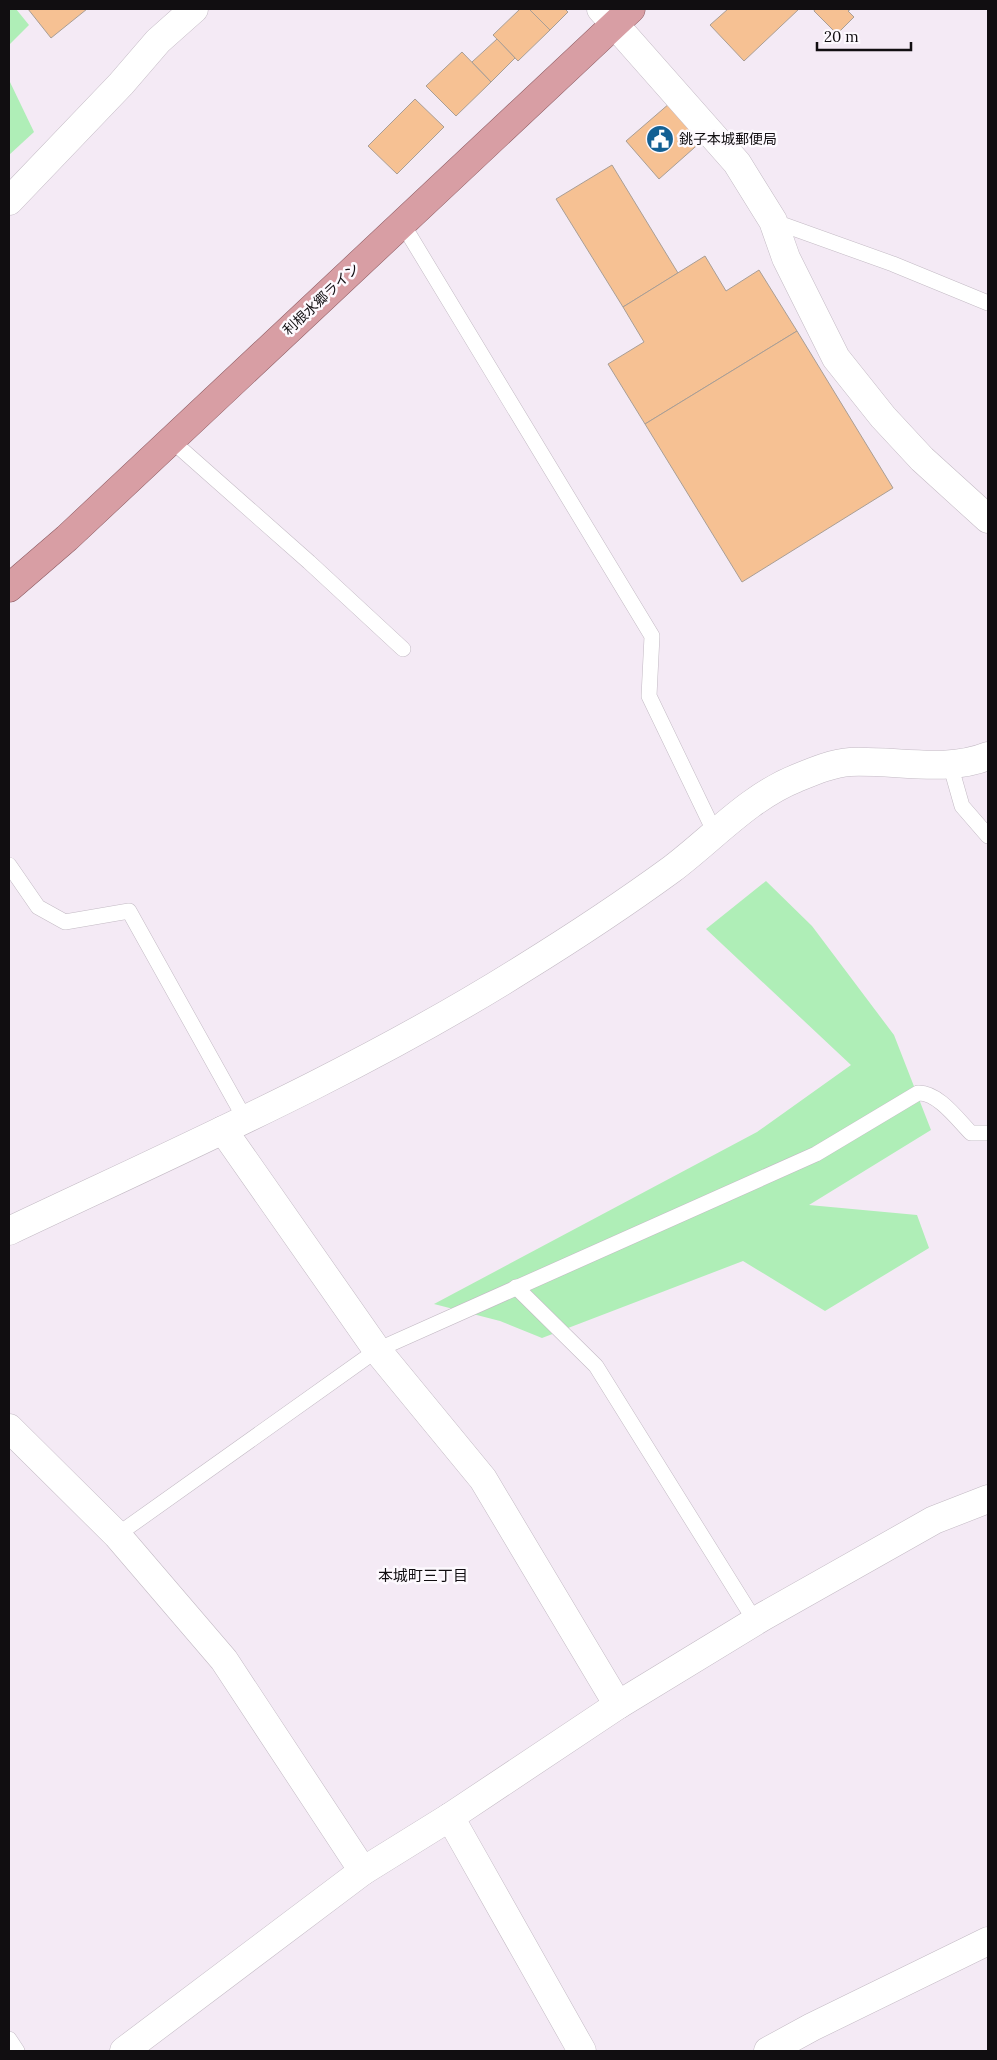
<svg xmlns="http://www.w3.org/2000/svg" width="997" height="2060" viewBox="0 0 997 2060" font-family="Lora,'Noto Sans JP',serif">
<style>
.green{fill:#afeeb7}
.building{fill:#f6c193;stroke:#a99e95}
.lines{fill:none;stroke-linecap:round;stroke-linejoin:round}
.service-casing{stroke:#c3bac4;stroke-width:16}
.minor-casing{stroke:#c3bac4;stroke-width:29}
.tertiary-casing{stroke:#c3bac4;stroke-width:29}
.trunk-casing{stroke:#8c5b62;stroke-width:29}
.service{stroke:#fff;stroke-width:15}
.minor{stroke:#fff;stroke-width:28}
.tertiary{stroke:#fff;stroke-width:28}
.trunk{stroke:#d89ea4;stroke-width:28}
.labels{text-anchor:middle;stroke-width:5;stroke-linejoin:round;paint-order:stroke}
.poi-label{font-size:14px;fill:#110e11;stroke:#fdf9fe;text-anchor:start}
.street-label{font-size:14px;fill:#110e11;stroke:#fdf9fe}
.neighbourhood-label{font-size:15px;fill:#110e11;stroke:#fdf9fe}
</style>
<rect width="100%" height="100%" fill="#f4eaf5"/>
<!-- green -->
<g class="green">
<polygon points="9,9 16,9 29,25 9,45"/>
<polygon points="9,80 34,132 9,155"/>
<polygon points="766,881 812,926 894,1035 931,1130 809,1205 917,1215 929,1248 825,1311 743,1261 542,1338 500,1321 434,1304 757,1132 851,1065 706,929"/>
</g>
<!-- building -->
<g class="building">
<polygon points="28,9 87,9 51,38"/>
<polygon points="520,9 529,9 550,30 518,61 493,35"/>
<polygon points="529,9 565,9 568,12 550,30"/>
<polygon points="728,9 799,9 744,61 710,25"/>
<polygon points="815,9 851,9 848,11 854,17 837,34 814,11"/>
<polygon points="497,39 515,58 491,82 472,62"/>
<polygon points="462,52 491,82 456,116 426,86"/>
<polygon points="415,99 444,127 397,174 368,146"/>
<polygon points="670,103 703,140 659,179 626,141"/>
<polygon points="612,165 678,273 623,307 556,199"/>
<polygon points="705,256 726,291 759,270 797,331 645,424 608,364 644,342 623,307"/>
<polygon points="797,331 893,488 742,582 645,424"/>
</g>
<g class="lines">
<!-- service casing -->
<g class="service-casing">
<g id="service">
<polyline points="773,221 893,264 988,303"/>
<polyline points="402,223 652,636 649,696 715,833"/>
<polyline points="171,440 309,562 403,649"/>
<polyline points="950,764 962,806 988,836"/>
<polyline points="9,865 38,907 65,922 129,911 245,1119"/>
<polyline points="516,1287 596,1366 750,1613"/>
<path d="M117 1535 377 1350 816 1154 918 1093C938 1092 958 1120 971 1133H988"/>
<polyline points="9,2039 17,2051"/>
</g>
</g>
<!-- minor casing -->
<g class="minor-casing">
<g id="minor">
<polyline points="601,9 737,163 773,221 786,258 836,358 883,417 922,459 988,519"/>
<polyline points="9,201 121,84 158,41 194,9"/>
<polyline points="223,1130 377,1350 483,1479 618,1705"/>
<path d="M9 1231C182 1149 362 1070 524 968 574 937 624 904 672 869 713 838 749 797 797 778 814 771 833 763 850 762 896 760 946 773 988 756"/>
<polyline points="9,1428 117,1535 224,1660 363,1871"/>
<polyline points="450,1817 582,2051"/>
</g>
</g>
<!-- tertiary casing -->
<g class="tertiary-casing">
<g id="tertiary">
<polyline points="124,2051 363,1871 450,1817 618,1705 764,1616 934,1520 988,1499"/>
<polyline points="768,2051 812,2027 988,1941"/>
</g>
</g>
<!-- trunk casing -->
<g class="trunk-casing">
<polyline id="trunk" points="9,588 67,538 631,9"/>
</g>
<!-- service -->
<use href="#service" class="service"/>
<!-- minor -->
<use href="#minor" class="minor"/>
<!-- tertiary -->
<use href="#tertiary" class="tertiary"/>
<!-- trunk -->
<use href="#trunk" class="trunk"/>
</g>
<!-- icons -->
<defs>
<g id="civic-disc" transform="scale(1.4375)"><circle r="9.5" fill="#136093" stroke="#fdf9fe"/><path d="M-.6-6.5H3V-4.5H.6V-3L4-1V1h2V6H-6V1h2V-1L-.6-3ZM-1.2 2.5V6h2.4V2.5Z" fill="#fff"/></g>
</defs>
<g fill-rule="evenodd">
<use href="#civic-disc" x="660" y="139"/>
</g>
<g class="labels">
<!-- poi labels -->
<g class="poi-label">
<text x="679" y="144">銚子本城郵便局</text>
</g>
<!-- street labels -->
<g class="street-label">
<text transform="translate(321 299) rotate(-43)" y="5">利根水郷ライン</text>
</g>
<!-- neighbourhood labels -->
<g class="neighbourhood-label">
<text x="423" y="1581">本城町三丁目</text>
</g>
</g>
<!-- border -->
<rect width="997" height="2060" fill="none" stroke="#110e11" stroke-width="20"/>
<!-- scale -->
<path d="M817 42v8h94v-8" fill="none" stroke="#110e11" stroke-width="2.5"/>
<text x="824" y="42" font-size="15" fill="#110e11" stroke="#fdf9fe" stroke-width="4" paint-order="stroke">20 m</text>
</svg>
